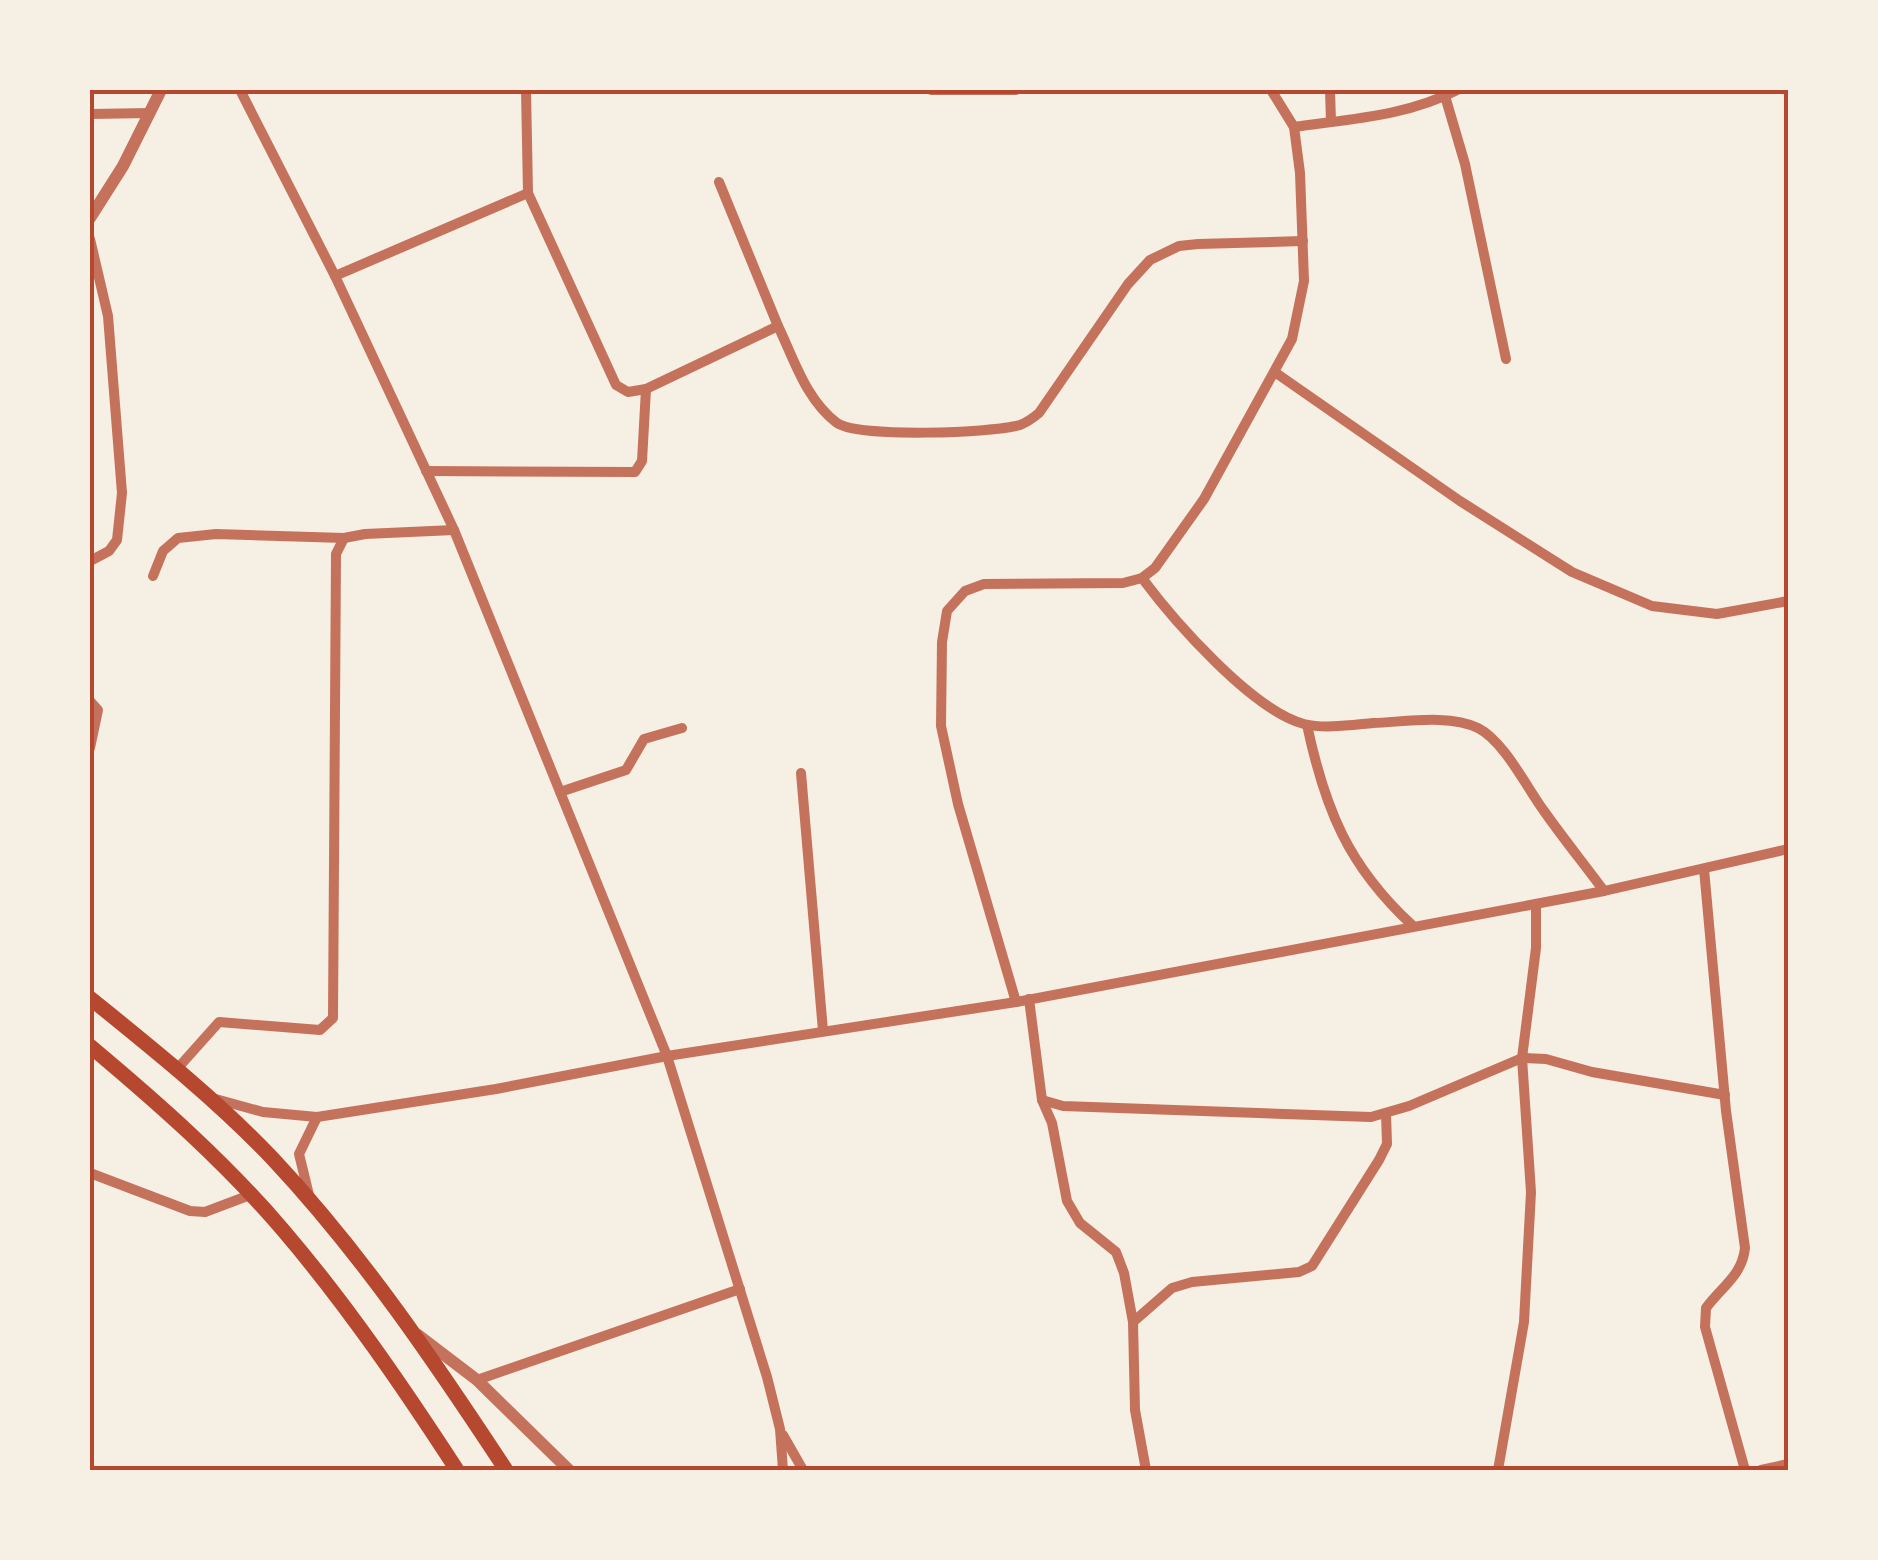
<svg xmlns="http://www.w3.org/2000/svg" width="1878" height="1560" viewBox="0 0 1878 1560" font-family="Georgia,serif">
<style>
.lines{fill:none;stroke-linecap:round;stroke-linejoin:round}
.minor{stroke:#c5725c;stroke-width:10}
.tertiary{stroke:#c5725c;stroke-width:12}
.primary{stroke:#b5482f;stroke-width:15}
.neatline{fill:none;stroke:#b5482f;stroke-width:4}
</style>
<rect width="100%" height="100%" fill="#f6efe4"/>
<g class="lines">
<!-- minor -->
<g class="minor">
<polyline points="240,90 335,276 454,530 667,1056 767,1377 780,1429 783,1470"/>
<polyline points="931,90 1016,90"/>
<polyline points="1330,90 1331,122"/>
<polyline points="1445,96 1465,164 1506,359"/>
<polyline points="90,114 150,113"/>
<path d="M1294 127C1350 119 1407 116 1457 90"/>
<polyline points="719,182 778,326"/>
<path d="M528 193 616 385 628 392 646 389 778 326C794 359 806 400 837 423 858 438 993 433 1020 425 1028 422 1033 418 1039 413L1128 284 1150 260 1179 246 1198 244 1303 241"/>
<polyline points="90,239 108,316 122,493 117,540 109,551 90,561"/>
<polyline points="335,276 528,193 526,90"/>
<polyline points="1276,373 1460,501 1572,572 1652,606 1717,614 1788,601"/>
<polyline points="426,471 635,472 642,461 646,389"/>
<polyline points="153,576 163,551 178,538 216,534 344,538 365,534 454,530"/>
<path d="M1142 578C1174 621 1252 710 1304 724 1325 729 1351 725 1373 723 1404 722 1449 714 1478 728 1504 741 1527 788 1544 811 1563 838 1584 864 1604 891"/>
<polyline points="90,701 98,710 90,748"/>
<path d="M1307 725C1325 809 1348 866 1412 925"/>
<polyline points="801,773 823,1031"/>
<polyline points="560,792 626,770 644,739 682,728"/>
<path d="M1704 869 1726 1111 1745 1248C1742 1276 1721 1287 1706 1308L1705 1327 1745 1470"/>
<polyline points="1029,999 1042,1100 1052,1123 1067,1201 1080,1223 1116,1252 1124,1273 1133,1322 1135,1410 1146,1470"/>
<polyline points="1016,1002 958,804 941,726 942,642 947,611 965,591 984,584 1123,583 1142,578 1155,568 1204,499 1292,339 1304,281 1300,173 1294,127 1271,90"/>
<polyline points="177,1069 219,1022 320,1030 333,1018 336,554 344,538"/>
<polyline points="212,1098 263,1112 317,1117 496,1089 667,1056 1016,1002 1604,891 1788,849"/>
<polyline points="1042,1100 1063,1106 1371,1117 1409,1106 1522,1058 1546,1059 1592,1072 1725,1095"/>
<polyline points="90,1173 190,1211 205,1212 250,1195"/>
<polyline points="309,1195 299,1154 317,1117"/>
<polyline points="1133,1322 1172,1288 1192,1282 1299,1272 1312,1266 1379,1160 1387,1144 1386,1114"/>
<polyline points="477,1380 740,1289"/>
<polyline points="783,1435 803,1470"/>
<polyline points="1498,1470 1524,1322 1531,1192 1522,1058 1536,948 1536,904"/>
<polyline points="1761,1470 1788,1464"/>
</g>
<!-- tertiary -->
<g class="tertiary">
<polyline points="90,218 123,166 161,90"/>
<polyline points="418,1335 477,1380 569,1470"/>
</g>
<!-- primary -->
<g class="primary">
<path d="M90 998C153 1049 217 1100 273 1159 362 1254 435 1362 506 1470"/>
<path d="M90 1046C158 1103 225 1162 283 1230 347 1305 403 1387 457 1470"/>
</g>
</g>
<!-- border -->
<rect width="1878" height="1560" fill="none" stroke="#f6efe4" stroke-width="185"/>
<rect x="92" y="92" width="1694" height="1376" class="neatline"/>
</svg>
